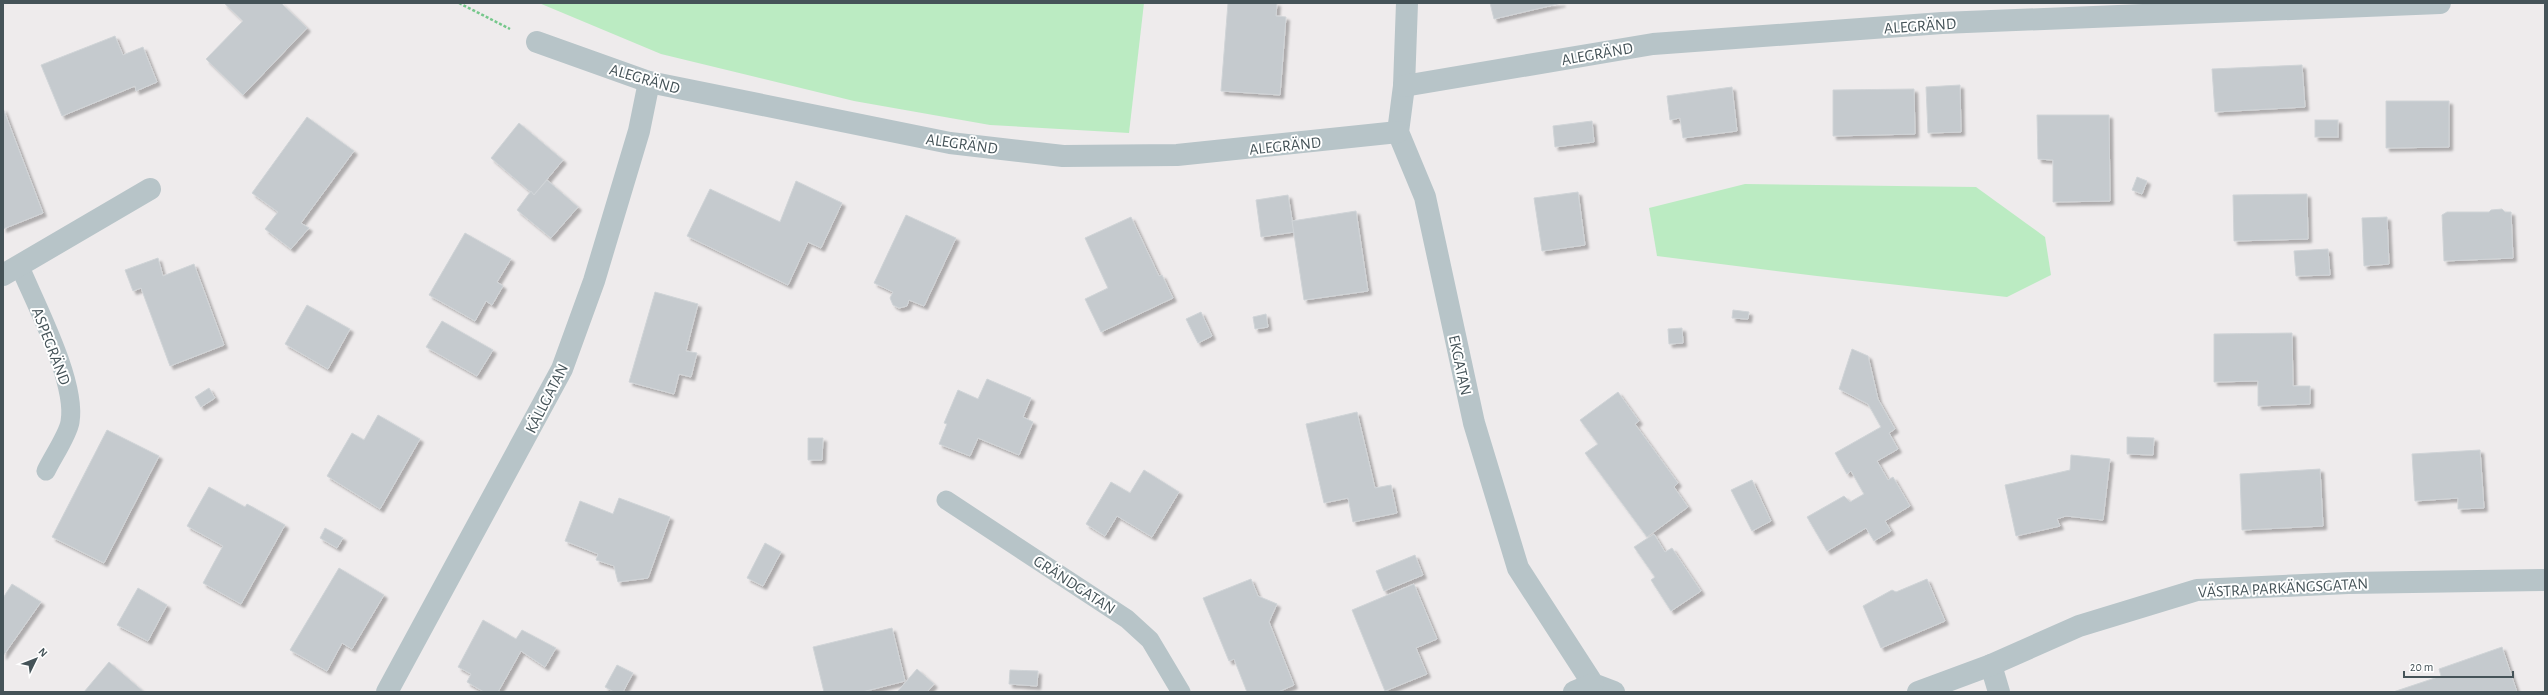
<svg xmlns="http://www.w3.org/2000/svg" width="2548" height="695" viewBox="0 0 2548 695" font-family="'Alegreya Sans',sans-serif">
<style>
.green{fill:#bbebc2}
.building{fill:#c5cace;stroke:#d0d4d7;filter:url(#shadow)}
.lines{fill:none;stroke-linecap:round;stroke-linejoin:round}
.path{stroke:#75c78b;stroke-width:2.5;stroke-dasharray:3 2;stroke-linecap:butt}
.service{stroke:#b7c4c8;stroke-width:19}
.minor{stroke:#b7c4c8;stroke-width:22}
.labels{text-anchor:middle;stroke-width:4;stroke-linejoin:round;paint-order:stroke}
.street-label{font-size:16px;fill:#455358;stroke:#fff}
</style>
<defs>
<filter id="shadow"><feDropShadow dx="3.5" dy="3.5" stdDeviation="1" flood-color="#0004"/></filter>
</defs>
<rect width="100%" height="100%" fill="#eeebec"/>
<!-- green -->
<g class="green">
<polygon points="539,3 1144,3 1129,133 990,125 854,101 661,54"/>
<polygon points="1745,184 1976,187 2045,237 2051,275 2007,297 1817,276 1657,256 1649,208"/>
</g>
<!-- building -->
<g class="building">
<polygon points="224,3 281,3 307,28 243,95 206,59 243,21"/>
<polygon points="1228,3 1277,3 1276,16 1286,17 1280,95 1221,91"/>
<polygon points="1490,3 1562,3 1494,19"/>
<polygon points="115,36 123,55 143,47 157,82 136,91 135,86 62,116 41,65"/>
<polygon points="2302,65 2305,107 2215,112 2212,69"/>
<polygon points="1960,85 1961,132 1928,133 1926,87"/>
<polygon points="1732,87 1737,131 1683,138 1680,118 1670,120 1667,96"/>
<polygon points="1914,89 1915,134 1833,136 1833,90"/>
<polygon points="2386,101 2449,101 2449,147 2386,148"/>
<polygon points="3,108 43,213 3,229"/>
<polygon points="2037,115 2109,115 2110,201 2053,202 2053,160 2038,159"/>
<polygon points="307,117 354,151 301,223 309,228 291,249 265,229 278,212 252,193"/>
<rect x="2315" y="120" width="23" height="17"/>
<polygon points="1592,121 1594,142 1555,147 1553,126"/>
<polygon points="519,123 563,160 534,195 491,158"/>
<polygon points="2137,177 2147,181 2142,194 2132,190"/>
<polygon points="547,180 578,207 551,238 517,210 531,191 534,195"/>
<polygon points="796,181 842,203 821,248 808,242 788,285 687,236 710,189 780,222"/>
<polygon points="1578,192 1585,245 1542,251 1534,198"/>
<polygon points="2307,194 2308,239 2234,241 2233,195"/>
<polygon points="1288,195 1294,232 1261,237 1256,200"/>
<polygon points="2502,209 2505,212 2511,212 2513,258 2444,261 2442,215 2447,212 2489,212 2491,210"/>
<polygon points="1356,211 1368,291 1304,300 1292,221"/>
<polygon points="906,215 956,238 924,306 909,300 907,306 899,308 893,305 890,298 893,292 874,283"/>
<polygon points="1131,217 1159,276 1162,275 1173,298 1101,332 1085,299 1108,288 1085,238"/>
<polygon points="2387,217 2389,264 2364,266 2362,218"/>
<polygon points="465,233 511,259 497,282 503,286 492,305 486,301 475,321 429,295"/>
<polygon points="2328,249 2330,275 2296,276 2294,251"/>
<polygon points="158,258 163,276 194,264 224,345 170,366 141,288 133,291 125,270"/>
<polygon points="655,292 698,304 686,351 697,353 691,377 679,374 674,394 629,382"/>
<polygon points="307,305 350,329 328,369 285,344"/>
<polygon points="1733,310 1749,312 1748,319 1732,318"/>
<polygon points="1201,312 1212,336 1198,343 1186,319"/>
<polygon points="1266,314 1268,327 1255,329 1253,317"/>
<polygon points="442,321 493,350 477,376 426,347"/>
<polygon points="1682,328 1683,343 1669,344 1668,329"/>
<polygon points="2292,333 2293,386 2310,386 2310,404 2258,406 2258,381 2214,382 2214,334"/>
<polygon points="1852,349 1868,356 1878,399 1895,429 1889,433 1898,449 1877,461 1888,480 1893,477 1910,506 1885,521 1891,531 1874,541 1866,528 1827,551 1807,517 1844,496 1850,502 1864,494 1851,471 1847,474 1835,453 1881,427 1868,404 1839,389"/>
<polygon points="987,379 1031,398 1023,417 1033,422 1019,455 978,438 970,456 939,444 947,424 944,423 958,390 978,399"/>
<polygon points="209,388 215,398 201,407 195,397"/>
<polygon points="1618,392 1639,421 1635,424 1678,483 1674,487 1688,507 1647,537 1585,453 1598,444 1580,420"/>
<polygon points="1357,412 1375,488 1391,485 1397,513 1353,522 1348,498 1324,503 1306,424"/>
<polygon points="378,415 420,439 380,509 327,476 352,433 364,440"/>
<polygon points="107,430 159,456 104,563 52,537"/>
<polygon points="2127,437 2154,438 2153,455 2127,454"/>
<polygon points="808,438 823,438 822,460 808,460"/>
<polygon points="2480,450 2484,508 2458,509 2458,498 2415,501 2412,454"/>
<polygon points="2071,455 2110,459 2103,520 2066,516 2057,519 2060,526 2016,536 2005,485 2070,470"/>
<polygon points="2320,469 2323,526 2242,530 2240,474"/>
<polygon points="1144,470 1179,492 1152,537 1117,516 1105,536 1086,524 1111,482 1130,493"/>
<polygon points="1752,480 1771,521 1752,531 1731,490"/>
<polygon points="209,487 245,507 247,504 285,525 241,604 203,583 223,546 187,526"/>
<polygon points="619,498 670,517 648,578 618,582 614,566 596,560 598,554 565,541 580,501 613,514"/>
<polygon points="325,528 343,538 337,548 320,538"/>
<polygon points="1654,534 1665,552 1672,548 1701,591 1671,611 1651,580 1655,577 1634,547"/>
<polygon points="765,543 781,552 763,586 747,578"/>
<polygon points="1415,555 1423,575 1384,591 1376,571"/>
<polygon points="339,568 384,595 352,649 342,643 327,671 290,650"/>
<polygon points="1251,579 1258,596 1277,604 1269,622 1294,685 1278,692 1247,692 1234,659 1229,661 1203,598"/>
<polygon points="1927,579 1945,621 1881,648 1863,606 1892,590 1896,592"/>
<polygon points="12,584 41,602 3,656 3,598"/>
<polygon points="1414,584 1437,639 1416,648 1427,674 1385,691 1352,610"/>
<polygon points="138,588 167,605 148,641 117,625"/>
<polygon points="483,620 516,639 522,630 556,648 545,667 521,651 498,692 484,692 467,682 471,674 458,667"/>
<polygon points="892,628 905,681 862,692 824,692 813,647"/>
<polygon points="2502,647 2517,692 2393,692 2441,676 2439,669"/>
<polygon points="109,662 144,692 84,692"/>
<polygon points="617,665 633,673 623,692 614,692 605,687"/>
<polygon points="917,669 934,684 927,692 897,692"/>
<polygon points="1010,670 1038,671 1037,686 1009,684"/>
</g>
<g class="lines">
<!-- path -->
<polyline class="path" points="459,3 510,29"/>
<!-- service -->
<g class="service">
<path d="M20 267C36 305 77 383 70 422 68 435 52 458 46 471"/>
<polyline points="946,500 1127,619 1150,640 1181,692"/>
</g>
<!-- minor -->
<g class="minor">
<polyline points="1407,3 1404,86 1398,132 1425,197 1474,423 1518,568 1593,684 1614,692"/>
<polyline points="537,42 649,82 950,143 1063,156 1177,155 1398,132"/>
<polyline points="1404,86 1653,44 1942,23 2440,3"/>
<polyline points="3,275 150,189"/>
<polyline points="1991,665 1999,692"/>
<polyline points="387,692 562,369 594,281 639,131 649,82"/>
<polyline points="1574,692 1593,684"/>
<polyline points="1918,692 1991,665 2079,626 2197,590 2348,583 2545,580"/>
</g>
</g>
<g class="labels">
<!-- street labels -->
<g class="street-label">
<text transform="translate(1920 25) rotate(-4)" y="6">ALEGRÄND</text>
<text transform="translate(1597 53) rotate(-10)" y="6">ALEGRÄND</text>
<text transform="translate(645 78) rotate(16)" y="6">ALEGRÄND</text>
<text transform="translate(962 143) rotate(8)" y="6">ALEGRÄND</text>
<text transform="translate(1285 145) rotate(-6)" y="6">ALEGRÄND</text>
<text transform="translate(52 346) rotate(69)" y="6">ASPEGRÄND</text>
<text transform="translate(1461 365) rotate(78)" y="6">EKGATAN</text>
<text transform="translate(546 398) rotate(-63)" y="6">KÄLLGATAN</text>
<text transform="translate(1075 584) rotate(33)" y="6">GRÄNDGATAN</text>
<text transform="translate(2283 587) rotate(-3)" y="6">VÄSTRA PARKÄNGSGATAN</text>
</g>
</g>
<!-- border -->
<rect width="2548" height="695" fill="none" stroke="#455358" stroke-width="8"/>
<!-- north arrow -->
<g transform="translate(36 659) rotate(47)" stroke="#ffffff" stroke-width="3" paint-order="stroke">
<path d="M0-3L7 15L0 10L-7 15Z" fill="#455358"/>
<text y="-6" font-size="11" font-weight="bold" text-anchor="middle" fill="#455358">N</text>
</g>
<!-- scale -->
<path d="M2404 671v6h109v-6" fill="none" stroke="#455358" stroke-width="2"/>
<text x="2410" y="671" font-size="12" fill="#455358" stroke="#ffffff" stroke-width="3" paint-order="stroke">20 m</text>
</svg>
